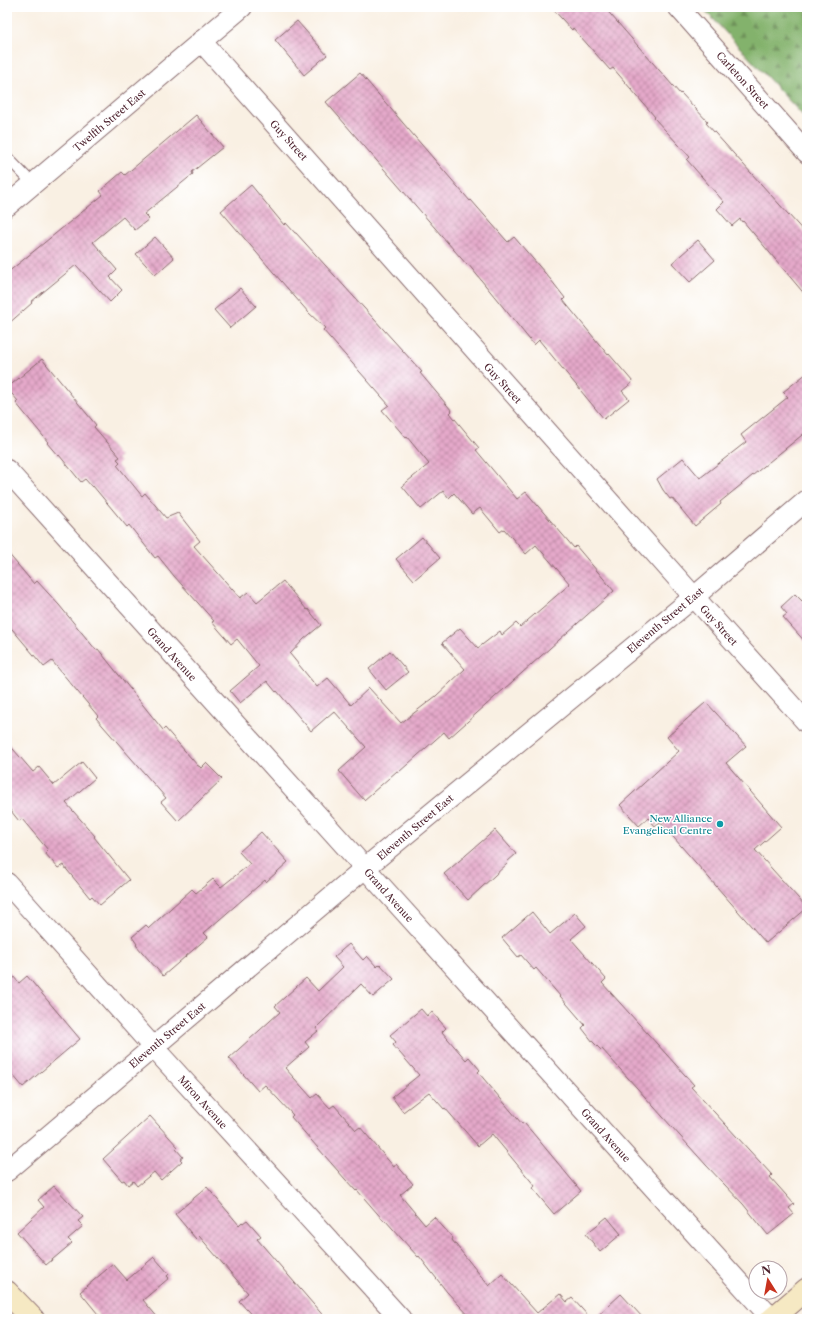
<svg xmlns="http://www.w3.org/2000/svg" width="814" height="1326" viewBox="0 0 814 1326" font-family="'Libre Caslon Text',serif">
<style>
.forest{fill:url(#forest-firs);stroke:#66684c}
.building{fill:url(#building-cross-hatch)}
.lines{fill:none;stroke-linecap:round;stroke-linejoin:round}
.lane-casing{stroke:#87686b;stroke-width:12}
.street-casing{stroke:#87686b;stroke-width:22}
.secondary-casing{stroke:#87686b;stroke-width:24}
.lane{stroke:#fff;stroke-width:10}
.street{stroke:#fff;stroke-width:20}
.secondary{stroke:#f6e9c3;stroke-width:22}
.culture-dot{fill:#0f9aa8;stroke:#fff;stroke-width:1.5}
.labels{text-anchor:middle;stroke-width:3;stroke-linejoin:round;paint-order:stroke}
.street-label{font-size:10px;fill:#4a1f2b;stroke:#fff}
.culture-label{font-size:10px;fill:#0d838f;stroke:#fff;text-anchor:end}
</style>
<defs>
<pattern id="forest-firs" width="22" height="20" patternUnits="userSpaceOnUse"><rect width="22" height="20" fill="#83b26c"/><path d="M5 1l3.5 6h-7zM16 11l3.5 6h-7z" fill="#6d9059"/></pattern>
<pattern id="building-cross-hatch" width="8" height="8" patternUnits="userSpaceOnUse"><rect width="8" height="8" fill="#e5a9ca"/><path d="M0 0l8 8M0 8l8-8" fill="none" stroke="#bc89a4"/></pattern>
</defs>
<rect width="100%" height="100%" fill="#fff"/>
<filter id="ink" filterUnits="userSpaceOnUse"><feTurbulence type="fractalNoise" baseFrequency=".025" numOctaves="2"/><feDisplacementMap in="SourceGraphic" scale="8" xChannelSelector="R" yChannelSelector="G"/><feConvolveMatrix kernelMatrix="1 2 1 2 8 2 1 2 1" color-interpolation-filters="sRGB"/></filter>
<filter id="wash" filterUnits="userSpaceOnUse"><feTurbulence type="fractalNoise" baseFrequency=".012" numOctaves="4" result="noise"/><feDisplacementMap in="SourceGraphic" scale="16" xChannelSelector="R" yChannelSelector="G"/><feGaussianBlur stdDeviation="0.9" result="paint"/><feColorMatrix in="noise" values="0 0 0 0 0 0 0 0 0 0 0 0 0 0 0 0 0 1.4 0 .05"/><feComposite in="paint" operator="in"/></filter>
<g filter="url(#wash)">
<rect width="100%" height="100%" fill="#f9f0e3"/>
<!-- forest -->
<polygon class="forest" points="702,7 807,7 807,120"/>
<g id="blocks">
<!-- building -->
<g class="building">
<polygon points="551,7 604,7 680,94 681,93 708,122 706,123 807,235 807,297 743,221 742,222 740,219 732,226 717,209 724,202 687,160 690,157 654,118 655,117 613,68 610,70 573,28 572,30"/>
<polygon points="297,21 327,55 304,75 275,40"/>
<polygon points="360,73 470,201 471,200 506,240 508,242 514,237 551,280 565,298 563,300 608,355 609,354 633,382 622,391 629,399 604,419 539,340 534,345 468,264 467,265 326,102"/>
<polygon points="196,115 223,147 192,172 193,174 144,214 149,219 135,230 123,217 93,242 117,270 110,277 122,290 110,302 76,265 31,302 32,303 7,325 7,273 103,195 100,191 122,172 125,175"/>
<polygon points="251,185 284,225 286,223 295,233 296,233 422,372 420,373 452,411 450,413 479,448 476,450 517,499 526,492 574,548 576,546 614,591 449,738 444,732 399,772 397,771 364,800 339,771 366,747 334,711 311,731 277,691 276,692 267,681 240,703 230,691 259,666 237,639 231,644 212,622 214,621 174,576 158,556 155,558 129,525 127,527 93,486 92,487 85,479 81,482 59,455 58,456 47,443 48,442 16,403 18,401 7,388 42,359 96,425 94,427 120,457 117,459 120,462 117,465 142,496 145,493 166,518 178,513 200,541 194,546 240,598 248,592 257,602 283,581 307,610 308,609 321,625 304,639 290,654 317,687 328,678 351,705 369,688 401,723 436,696 465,669 442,643 460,628 478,648 500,631 502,635 516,623 520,627 570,584 536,545 526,554 504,529 500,532 480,508 472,514 454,493 449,498 443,491 421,509 402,486 429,464 407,437 406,438 382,410 389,405 323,330 325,328 309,313 274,273 221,211"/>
<polygon points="155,237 174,258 155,275 136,254"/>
<polygon points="698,240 715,260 690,282 672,263"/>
<polygon points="240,288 256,306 230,328 214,310"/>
<polygon points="807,373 807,431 720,502 721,504 695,526 672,498 670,499 663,490 657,479 683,458 700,478 746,442 741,435 788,397 783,392"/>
<polygon points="422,537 440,558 414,580 396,559"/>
<polygon points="7,552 34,584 37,581 59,605 96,650 98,649 163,730 165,728 198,766 199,766 201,768 206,763 222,779 178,821 161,802 166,798 96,718 98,716 52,661 44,667 7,623"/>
<polygon points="795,594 802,601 807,597 807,644 783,617 787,614 781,607"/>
<polygon points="390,651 408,672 386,690 369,669"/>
<polygon points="706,702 746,746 726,763 781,827 755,850 807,908 766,943 660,822 655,826 648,818 639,826 620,805 679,751 667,737"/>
<polygon points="7,742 33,772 39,767 54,785 82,762 95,778 66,803 95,836 94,837 129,880 100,905 92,896 90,898 63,865 58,868 45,853 48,850 22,819 19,821 7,806"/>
<polygon points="495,830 516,854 507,862 508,863 468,900 444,874"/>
<polygon points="261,832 288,862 266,882 265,880 204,933 208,937 163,976 136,945 137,944 132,937 146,925 149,928 192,889 196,893 213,879 221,887 250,864 239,852"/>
<polygon points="532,912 550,934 575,913 586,926 571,939 606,979 602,983 694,1085 691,1087 772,1175 770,1177 794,1204 789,1208 794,1214 768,1235 743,1204 706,1165 602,1049 601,1050 593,1042 582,1028 585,1025 536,968 534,970 521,955 518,957 502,938"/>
<polygon points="349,944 363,960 367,956 377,967 380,964 394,979 373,997 361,984 316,1028 318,1031 305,1042 309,1047 285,1068 312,1098 317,1094 330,1108 334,1105 356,1130 360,1127 394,1167 396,1164 413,1184 400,1195 425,1225 434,1217 453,1238 452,1240 489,1286 502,1274 537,1313 560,1294 567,1302 572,1298 591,1319 472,1319 447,1292 419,1256 418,1257 385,1220 384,1221 357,1190 356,1191 345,1179 291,1117 293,1115 265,1085 258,1091 229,1058 280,1012 275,1006 306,978 318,991 343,967 334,957"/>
<polygon points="7,969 19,983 27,976 80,1039 23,1087 7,1068"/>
<polygon points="421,1009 427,1016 432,1012 446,1028 442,1032 466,1060 469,1057 480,1070 478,1072 522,1124 524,1123 532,1132 581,1191 554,1214 532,1188 535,1186 492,1134 478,1146 445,1108 444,1109 429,1092 403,1112 392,1097 419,1075 393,1045 396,1042 390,1035"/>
<polygon points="150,1116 178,1147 176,1149 183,1157 180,1159 182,1161 161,1180 154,1172 137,1186 133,1181 128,1185 124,1180 122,1181 103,1159"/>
<polygon points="54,1186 83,1217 78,1221 83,1226 68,1239 72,1243 46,1265 17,1232 44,1207 38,1200"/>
<polygon points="207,1187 239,1225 242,1222 243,1223 247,1220 261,1236 257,1239 326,1319 255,1319 239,1301 248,1293 199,1236 196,1239 175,1214"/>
<polygon points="607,1217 621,1234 600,1252 586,1234"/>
<polygon points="154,1257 169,1274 167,1276 169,1278 143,1300 159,1319 102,1319 80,1292 113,1264 127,1280"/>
<polygon points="621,1294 644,1319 594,1319"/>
</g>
</g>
</g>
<g filter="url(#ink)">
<use href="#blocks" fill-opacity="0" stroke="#87686b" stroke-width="1"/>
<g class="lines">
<!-- lane casing -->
<g class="lane-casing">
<polyline id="lane" points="7,157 33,184"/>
</g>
<!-- street casing -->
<g class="street-casing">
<g id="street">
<polyline points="678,7 807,153"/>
<polyline points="201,41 694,597 807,723"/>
<polyline points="7,206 242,7"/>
<polyline points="7,470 365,868 772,1319"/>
<polyline points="7,883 153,1047 401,1319"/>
<polyline points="7,1171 365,868 694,597 807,500"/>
</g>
</g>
<!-- secondary casing -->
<g class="secondary-casing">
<g id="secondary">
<polyline points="7,1292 33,1319"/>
<polyline points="772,1319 807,1289"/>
</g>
</g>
<!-- lane -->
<use href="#lane" class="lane"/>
<!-- street -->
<use href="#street" class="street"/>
<!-- secondary -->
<use href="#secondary" class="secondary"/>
</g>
</g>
<!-- markers -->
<circle class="culture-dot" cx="720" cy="824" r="4"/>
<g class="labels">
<!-- street labels -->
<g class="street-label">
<text transform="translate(743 80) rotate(48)" y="4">Carleton Street</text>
<text transform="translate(109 120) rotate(-40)" y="4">Twelfth Street East</text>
<text transform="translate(289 140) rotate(48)" y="4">Guy Street</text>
<text transform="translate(503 383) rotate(48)" y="4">Guy Street</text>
<text transform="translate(665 620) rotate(-40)" y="4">Eleventh Street East</text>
<text transform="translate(719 625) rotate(48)" y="4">Guy Street</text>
<text transform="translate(172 654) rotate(48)" y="4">Grand Avenue</text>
<text transform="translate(415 827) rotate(-40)" y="4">Eleventh Street East</text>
<text transform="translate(389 895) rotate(48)" y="4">Grand Avenue</text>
<text transform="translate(167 1035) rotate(-40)" y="4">Eleventh Street East</text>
<text transform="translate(203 1102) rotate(48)" y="4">Miron Avenue</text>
<text transform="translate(606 1135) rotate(48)" y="4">Grand Avenue</text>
</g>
<!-- culture labels -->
<g class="culture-label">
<text x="712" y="822">New Alliance<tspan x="712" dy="12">Evangelical Centre</tspan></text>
</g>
</g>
<!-- margin -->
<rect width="814" height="1326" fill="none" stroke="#fff" stroke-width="24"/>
<!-- north arrow -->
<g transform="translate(768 1280) rotate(349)"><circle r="19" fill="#ffffff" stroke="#b7a5aa"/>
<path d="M0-3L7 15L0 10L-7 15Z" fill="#c8321e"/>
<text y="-6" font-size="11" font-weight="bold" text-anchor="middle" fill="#4a1f2b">N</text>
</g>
</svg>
